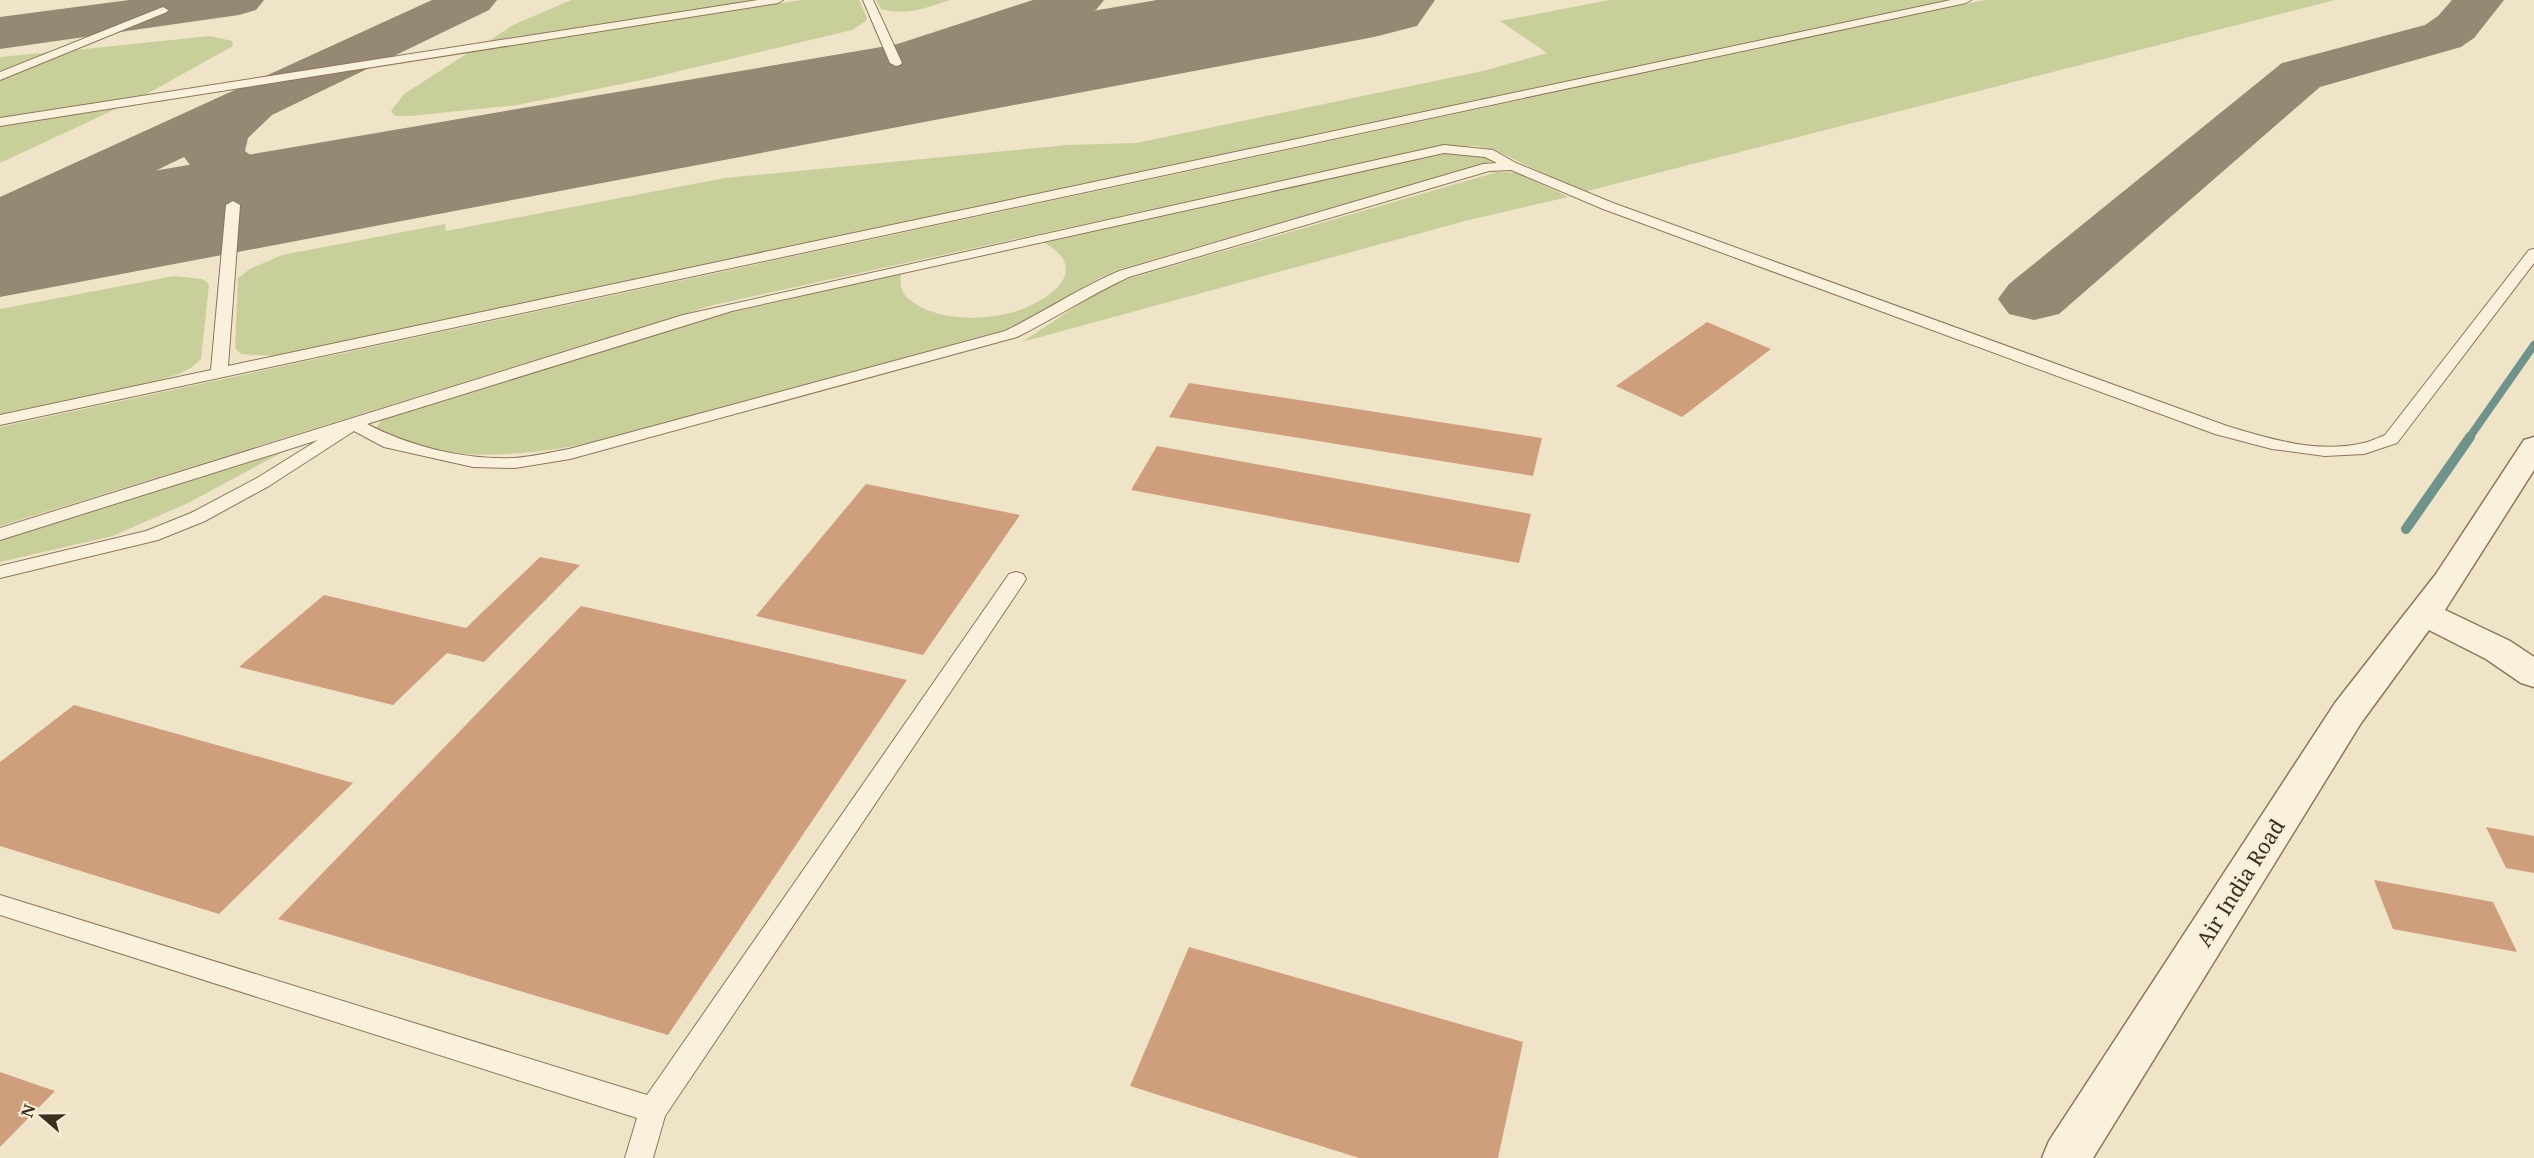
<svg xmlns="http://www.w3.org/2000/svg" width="2534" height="1158" viewBox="0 0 2534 1158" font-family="'Noto Serif',serif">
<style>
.green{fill:#c9cf9b}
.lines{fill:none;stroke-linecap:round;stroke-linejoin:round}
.stream-far1{stroke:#6f938a;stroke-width:8}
.stream{stroke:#6f938a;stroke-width:10}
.taxiway{fill:#968974;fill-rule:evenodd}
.runway{fill:#968974;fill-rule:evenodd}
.building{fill:#cf9f7d}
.service-casing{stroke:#8d765c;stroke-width:2}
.tertiary-casing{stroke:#8d765c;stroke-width:3}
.service{fill:#faf1dc;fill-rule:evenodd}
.tertiary{fill:#faf1dc;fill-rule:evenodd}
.labels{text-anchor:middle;stroke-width:4.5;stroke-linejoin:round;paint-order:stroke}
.near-street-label{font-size:21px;fill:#3d2e20;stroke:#f7eed8}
</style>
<rect width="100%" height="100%" fill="#f0e4c8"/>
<!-- green -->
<g class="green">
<polygon points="571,0 760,0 489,41 513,25"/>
<polygon points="801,0 859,0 867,18 866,21 852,30 642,80 517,105 410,116 395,116 391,111 404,94 471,51"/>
<path d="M876 0H950C926 8 906 16 881 9Z"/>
<polygon points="1609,0 1950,0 275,356 241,354 235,348 238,278 250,269 282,255 445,224 446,231 725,178 1067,145 1136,143 1483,71 1547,53 1500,21"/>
<polygon points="1985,0 2335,0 1583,192 1494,150 1477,146 1442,146 713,305 0,526 0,427"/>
<polygon points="210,36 232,41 233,46 145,95 0,118 0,80 75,50"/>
<polygon points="50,52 0,72 0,57"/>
<polygon points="120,107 0,163 0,126"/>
<path d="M1459 152 1485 156 1493 161 1117 270C1077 287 1044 315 1004 330L600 441C551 451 502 458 452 453 428 450 403 442 379 437L376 428 381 421 389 417 700 320 901 273C901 277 900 283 901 287 903 296 912 302 919 306 946 321 985 320 1014 312 1049 301 1094 270 1043 242L1419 158Z"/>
<polygon points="1497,172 1519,173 1568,197 1465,221 1022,342 1099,291 1131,278"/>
<polygon points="174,276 202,279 209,284 201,359 191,368 176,375 156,381 0,414 0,309"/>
<polygon points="311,437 188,503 113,536 0,562 0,534"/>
</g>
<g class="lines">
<!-- stream-far1 -->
<polyline class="stream-far1" points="2469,438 2534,345"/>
<!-- stream -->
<polyline class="stream" points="2406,529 2470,437"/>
<!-- taxiway -->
<g class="taxiway">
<polygon points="129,0 264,0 256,10 239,15 0,49 0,17"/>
<path d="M432 0H497L489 10 272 115 248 138 245 151C269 171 317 162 347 165 355 166 363 169 370 171L379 184 370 197 348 203 269 200 209 184 193 169 184 157 23 235 0 241V197Z"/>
<path d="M1033 0H1104L1096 10C929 76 756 117 582 160L561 155 552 142 561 129 876 51Z"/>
<polygon points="2452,0 2504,0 2474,38 2461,47 2320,87 2059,314 2034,320 2009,314 1998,299 2009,284 2282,63 2425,25 2438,16"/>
</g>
<!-- runway -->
<polygon class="runway" points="1157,0 1435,0 1417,26 1374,37 0,297 0,197"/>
</g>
<!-- building -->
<g class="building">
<polygon points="1707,322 1771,349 1682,417 1616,386"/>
<polygon points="1189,383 1542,438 1533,476 1169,417"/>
<polygon points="1157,446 1531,514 1519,563 1131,490"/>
<polygon points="866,484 1020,515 923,655 756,616"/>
<polygon points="540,557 580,565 484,662 447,653 393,705 239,667 324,595 466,628"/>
<polygon points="581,606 907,680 668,1035 278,919"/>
<polygon points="74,705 353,783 219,914 0,846 0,762"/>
<polygon points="2486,827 2534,836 2534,873 2506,868"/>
<polygon points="2374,880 2493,902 2517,952 2393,929"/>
<polygon points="1189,947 1523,1042 1498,1158 1359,1158 1130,1086"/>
<polygon points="0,1072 55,1091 0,1147"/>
</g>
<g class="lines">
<!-- service casing -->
<g class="service-casing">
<g id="service">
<polygon points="758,0 783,0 778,3 0,126 0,118"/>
<polygon points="863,0 873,0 902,63 900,65 896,66 890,63"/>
<polygon points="1951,0 1971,0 1966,3 0,425 0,415 211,370 226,205 233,201 240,205 228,366"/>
<polygon points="163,7 168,10 167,12 0,80 0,72"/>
<path d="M1444 145 1493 150 1516 163 1613 203 2227 426C2270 439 2318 454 2363 443 2370 442 2377 438 2385 435L2529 250 2534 249V263L2397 443 2364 454 2325 456 2272 449 2215 434 1603 209 1511 170 1489 171 1129 277C1090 295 1055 318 1017 337L570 459 515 468 473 467 384 447 354 431 269 486 205 521 158 540 0 578V566L146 531 191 513 257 478 318 440 0 540V528L683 315ZM1444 153 1485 157 1497 163 1483 164 1119 271C1079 288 1044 312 1005 331L569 449C551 452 532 457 514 458 465 460 411 447 367 424L732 311Z"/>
<polygon points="1016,572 1023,574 1026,579 1023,584 665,1116 653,1158 625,1158 637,1118 0,915 0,895 647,1095 1009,574"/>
</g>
</g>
<!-- tertiary casing -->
<g class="tertiary-casing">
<polygon id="tertiary" points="2534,437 2534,470 2445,610 2510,641 2534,657 2534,687 2521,683 2486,659 2429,630 2361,723 2093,1158 2042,1158 2049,1141 2335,703 2436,574 2524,440"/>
</g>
<!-- service -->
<use href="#service" class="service"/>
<!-- tertiary -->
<use href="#tertiary" class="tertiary"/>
</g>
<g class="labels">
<!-- near-street labels -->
<g class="near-street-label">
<text transform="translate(2241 883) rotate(-58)" y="7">Air India Road</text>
</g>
</g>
<!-- north arrow -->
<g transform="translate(42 1116) rotate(290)" stroke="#f7eed8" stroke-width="4.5" paint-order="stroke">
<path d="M0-4.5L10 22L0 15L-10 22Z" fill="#3d2e20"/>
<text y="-9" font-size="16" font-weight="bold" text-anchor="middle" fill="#3d2e20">N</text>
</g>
</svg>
